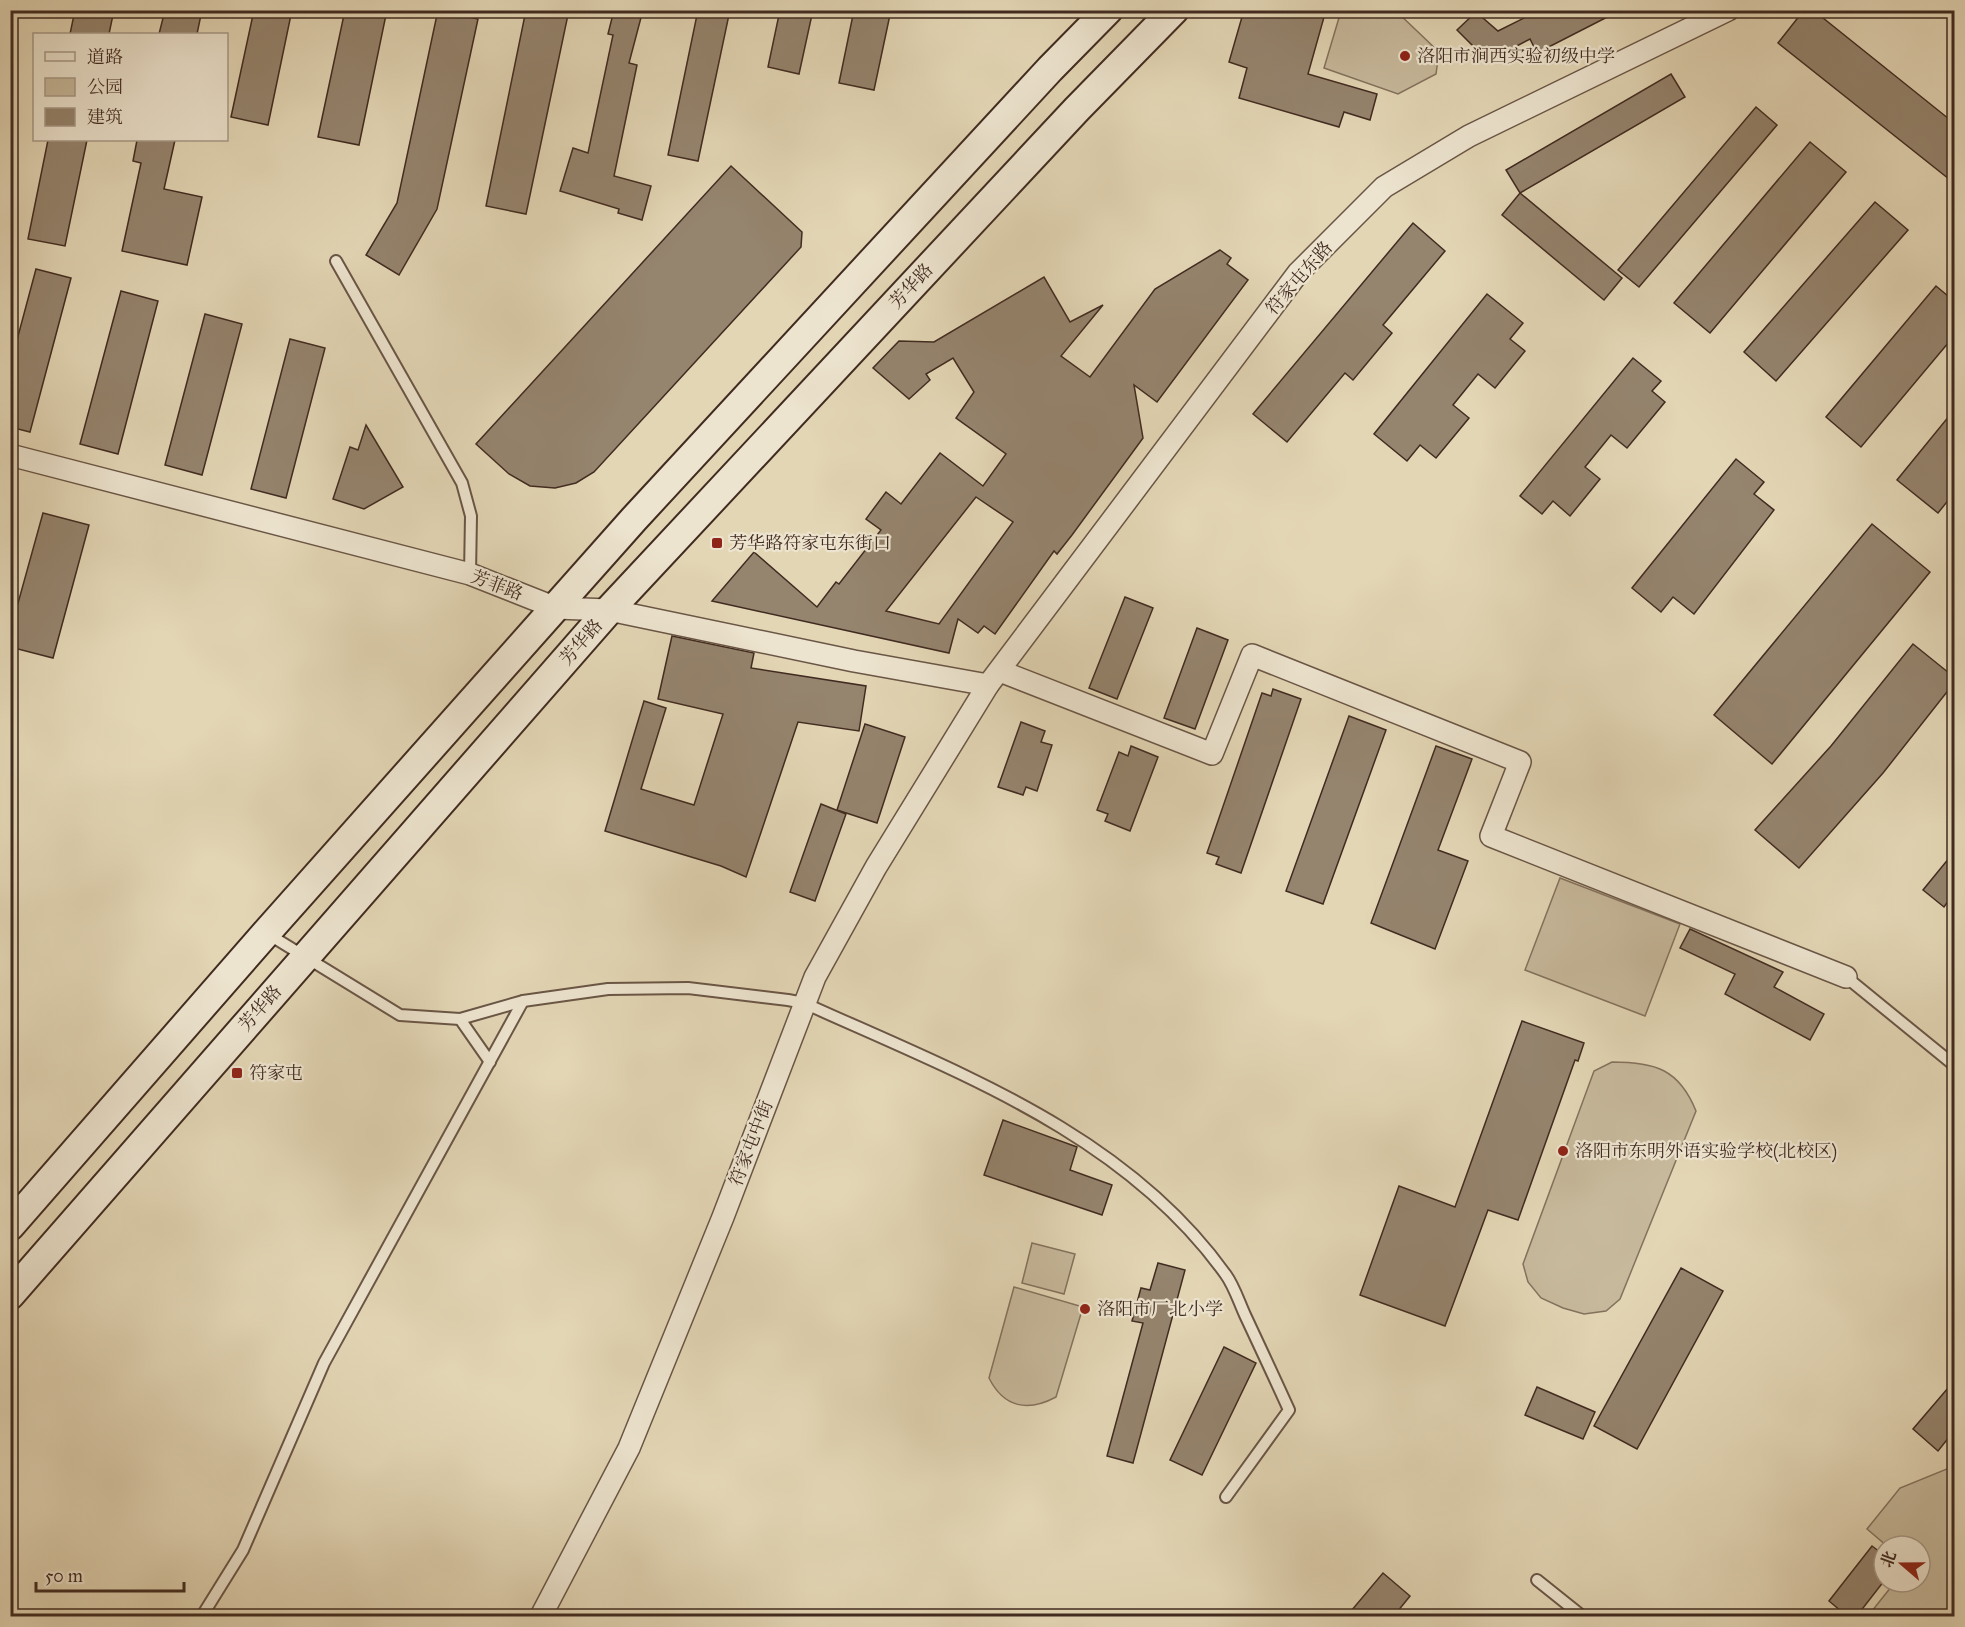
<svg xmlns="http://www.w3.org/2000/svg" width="1965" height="1627" viewBox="0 0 1965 1627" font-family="'IM FELL Great Primer','Noto Serif SC',serif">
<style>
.green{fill:#c7b99c;stroke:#84725e;stroke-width:1.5}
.building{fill:#95846e;stroke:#412b21;stroke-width:1.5;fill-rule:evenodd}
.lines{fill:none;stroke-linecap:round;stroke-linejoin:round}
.lane-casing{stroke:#6a5646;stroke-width:14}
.street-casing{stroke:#6a5646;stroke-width:24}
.secondary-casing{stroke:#412b21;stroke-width:32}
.lane{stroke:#ede4cf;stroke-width:10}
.street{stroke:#ede4cf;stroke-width:21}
.secondary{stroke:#ede4cf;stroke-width:28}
.poi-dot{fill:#8f2418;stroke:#ede4cf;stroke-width:2}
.labels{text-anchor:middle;stroke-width:4.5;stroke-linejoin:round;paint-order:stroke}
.poi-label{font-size:18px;fill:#412b21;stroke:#ede4cf;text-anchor:start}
.street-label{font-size:18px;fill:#412b21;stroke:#ede4cf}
</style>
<rect width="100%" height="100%" fill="#e3d6b5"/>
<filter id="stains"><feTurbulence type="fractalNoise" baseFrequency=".00333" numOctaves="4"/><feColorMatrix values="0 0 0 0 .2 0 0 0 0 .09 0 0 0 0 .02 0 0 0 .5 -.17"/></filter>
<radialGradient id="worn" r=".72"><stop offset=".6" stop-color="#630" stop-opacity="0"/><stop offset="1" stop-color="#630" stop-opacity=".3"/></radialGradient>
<!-- green -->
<g class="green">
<polygon points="1341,11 1396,11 1439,52 1436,74 1398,94 1324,68"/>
<polygon points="1560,878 1680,924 1645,1016 1525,970"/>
<path d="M1612 1062C1655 1062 1679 1069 1696 1111L1620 1299 1606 1311 1584 1314 1563 1308 1541 1298 1528 1282 1523 1264 1594 1071Z"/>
<polygon points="1032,1243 1075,1254 1064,1294 1022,1283"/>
<path d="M1014 1287 1083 1307 1056 1397C1028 1412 1004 1408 989 1378Z"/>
<polygon points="1954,1466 1954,1616 1868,1616 1895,1582 1920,1582 1920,1546 1887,1546 1867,1529 1900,1488"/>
</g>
<!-- building -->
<g class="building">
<polygon points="75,10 114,10 109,34 70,34"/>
<polygon points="165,10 202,10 197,34 159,34"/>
<polygon points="254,10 292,10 268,125 231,117"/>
<polygon points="345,10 387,10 359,145 318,137"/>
<polygon points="438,10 478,19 437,209 399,275 366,255 397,203"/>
<polygon points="526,10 569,10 526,214 486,206"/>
<polygon points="614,10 643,10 629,63 637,65 614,176 651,186 642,220 618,213 619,209 560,191 573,148 588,153 613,35 608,34"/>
<polygon points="698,10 730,10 698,161 668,155"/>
<polygon points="780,10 813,10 799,74 768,67"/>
<polygon points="854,10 891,10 874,90 839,83"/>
<polygon points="1244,10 1326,10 1308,74 1377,94 1370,120 1344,112 1339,127 1239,98 1247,68 1229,62"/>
<polygon points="1540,10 1621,10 1537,53 1530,39 1488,61 1457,30 1476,12 1498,31"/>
<polygon points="1804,10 1813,10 1954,123 1954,183 1778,43"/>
<polygon points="1671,74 1685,97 1520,193 1506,170"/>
<polygon points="1756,107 1777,125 1639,287 1618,270"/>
<polygon points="48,140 87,140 65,246 28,239"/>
<polygon points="137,140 175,140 164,189 202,197 187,265 122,251 141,163 133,161"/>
<polygon points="1810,142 1846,172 1710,333 1674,303"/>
<polygon points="731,166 802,232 801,247 594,472 576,483 555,488 530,486 509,474 476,444"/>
<polygon points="1520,193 1622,278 1604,300 1502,215"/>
<polygon points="1875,202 1908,230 1776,381 1744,352"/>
<polygon points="1413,223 1445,251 1383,325 1392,333 1353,380 1345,373 1287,442 1253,414"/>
<path d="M1220 250 1231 258 1227 264 1248 280 1157 402 1134 385 1143 438 1072 535 1057 554 1054 551 995 634 984 626 978 633 958 619 949 653 712 601 754 552 817 607 836 582 839 584 881 530 866 519 886 492 901 504 940 453 983 486 1006 454 956 418 974 392 953 358 926 374 930 380 909 399 873 368 899 341 934 342 1044 277 1070 322 1103 305 1061 356 1090 377 1155 289ZM976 497 1013 522 939 624 886 611Z"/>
<polygon points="36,269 71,278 30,432 10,427 10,366"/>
<polygon points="1936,286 1954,301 1954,336 1861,447 1826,417"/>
<polygon points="121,291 158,301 118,454 80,444"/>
<polygon points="1487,294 1523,323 1510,339 1525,351 1495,388 1478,374 1453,405 1469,418 1436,458 1420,445 1407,461 1374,434"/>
<polygon points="205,314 242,324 202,475 165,465"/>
<polygon points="290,339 325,348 286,498 251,489"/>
<polygon points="1633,358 1661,381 1652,391 1665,402 1627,448 1611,435 1585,467 1600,479 1570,516 1553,501 1542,514 1520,496"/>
<polygon points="1954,410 1954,493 1938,513 1897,480"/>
<polygon points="366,425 403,487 364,509 333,499 350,447 358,450"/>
<polygon points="1736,459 1764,482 1754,494 1774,510 1694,614 1673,597 1661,612 1632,588"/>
<polygon points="43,513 89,525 53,658 10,647 10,632"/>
<polygon points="1872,524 1930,572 1772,764 1714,715"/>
<polygon points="1125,597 1153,608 1117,699 1089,688"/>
<polygon points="1197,628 1228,640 1195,729 1164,718"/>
<polygon points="672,636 754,653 751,668 866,686 859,731 798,722 746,877 721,866 605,831 644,701 666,708 641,789 694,805 723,714 658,699"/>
<polygon points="1913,644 1954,677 1954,683 1883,773 1799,868 1755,830 1831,746"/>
<polygon points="1273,689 1301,699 1241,873 1216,864 1219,857 1207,853 1262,693 1271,696"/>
<polygon points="1349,716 1386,730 1323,904 1286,891"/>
<polygon points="1021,722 1045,731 1041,742 1052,745 1037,791 1026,787 1023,795 998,787"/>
<polygon points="865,724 905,737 877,823 837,810"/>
<polygon points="1131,746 1158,757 1130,831 1105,821 1108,814 1097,810 1119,752 1128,756"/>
<polygon points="1436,746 1472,759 1438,850 1468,861 1435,949 1371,923"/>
<polygon points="821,804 846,814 815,901 790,892"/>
<polygon points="1954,852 1954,893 1944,907 1923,890"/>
<polygon points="1690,929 1783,972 1774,987 1824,1014 1810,1040 1725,994 1735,974 1680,948"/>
<polygon points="1522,1021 1584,1043 1578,1061 1575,1060 1518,1220 1488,1210 1445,1326 1360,1295 1399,1186 1455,1207"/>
<polygon points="1003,1120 1077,1147 1070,1170 1112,1185 1102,1215 984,1175"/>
<polygon points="1158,1263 1185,1270 1133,1463 1107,1456 1143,1323 1132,1321 1141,1288 1150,1290"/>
<polygon points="1681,1268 1723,1291 1637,1449 1594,1426"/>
<polygon points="1224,1347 1256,1363 1202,1475 1170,1460"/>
<polygon points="1954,1381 1954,1431 1938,1451 1913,1429"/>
<polygon points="1537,1387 1595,1412 1583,1439 1525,1415"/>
<polygon points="1872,1546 1884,1555 1884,1581 1856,1617 1848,1617 1829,1601"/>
<polygon points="1383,1573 1410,1596 1393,1617 1346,1617"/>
</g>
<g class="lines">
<!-- lane casing -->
<g class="lane-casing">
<g id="lane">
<polyline points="336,261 462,483 471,516 470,574"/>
<path d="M268 934 400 1015 460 1019 523 1001 608 989 688 988 788 1000 804 1003C956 1072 1125 1133 1226 1275 1234 1286 1239 1302 1245 1315 1260 1347 1275 1379 1289 1410L1226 1497"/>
<polyline points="1846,977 1954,1065"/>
<polyline points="460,1019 490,1062"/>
<polyline points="1537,1580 1582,1616"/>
<polyline points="202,1616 243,1550 324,1363 523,1001"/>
</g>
</g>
<!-- street casing -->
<g class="street-casing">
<g id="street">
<polyline points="10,455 470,574 556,608 609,610 854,661 988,685"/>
<polyline points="1000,671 1212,754 1252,655 1520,762 1491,836 1846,977"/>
<polyline points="541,1616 629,1448 723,1217 815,977 876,867 988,685 1298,273 1384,187 1469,136 1728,10"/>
</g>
</g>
<!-- secondary casing -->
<g class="secondary-casing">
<g id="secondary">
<polyline points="10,1226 266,933 634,519 1050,69 1108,10"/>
<polyline points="10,1295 609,610 1077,109 1174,10"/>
</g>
</g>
<!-- lane -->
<use href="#lane" class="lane"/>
<!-- street -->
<use href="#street" class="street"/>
<!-- secondary -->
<use href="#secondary" class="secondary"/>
</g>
<!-- markers -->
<g class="poi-dot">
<circle cx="1405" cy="56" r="6"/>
<rect x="711" y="537" width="12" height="12" rx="3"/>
<rect x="231" y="1067" width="12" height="12" rx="3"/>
<circle cx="1563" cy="1151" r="6"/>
<circle cx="1085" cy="1309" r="6"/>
</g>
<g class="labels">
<!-- poi labels -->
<g class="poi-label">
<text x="1417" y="62">洛阳市涧西实验初级中学</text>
<text x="729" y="549">芳华路符家屯东街口</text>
<text x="249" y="1079">符家屯</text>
<text x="1575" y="1157">洛阳市东明外语实验学校(北校区)</text>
<text x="1097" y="1315">洛阳市厂北小学</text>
</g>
<!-- street labels -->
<g class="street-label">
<text transform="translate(1299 278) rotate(-49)" y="6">符家屯东路</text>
<text transform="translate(911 286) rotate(-47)" y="6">芳华路</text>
<text transform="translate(497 585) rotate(21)" y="6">芳菲路</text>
<text transform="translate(581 642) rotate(-49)" y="6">芳华路</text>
<text transform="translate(260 1008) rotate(-49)" y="6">芳华路</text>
<text transform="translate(751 1143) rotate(-69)" y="6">符家屯中街</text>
</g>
</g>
<!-- margin -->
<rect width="1965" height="1627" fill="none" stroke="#e3d6b5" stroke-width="36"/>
<rect x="12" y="12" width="1941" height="1603" fill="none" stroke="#412b21" stroke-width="3"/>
<rect x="18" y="18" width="1929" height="1591" fill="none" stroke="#412b21" stroke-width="1.5"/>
<!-- legend -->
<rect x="33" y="33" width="195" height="108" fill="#ede4cf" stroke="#a89a89" stroke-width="1.5"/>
<rect x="45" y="52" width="30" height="9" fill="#ede4cf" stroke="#a89a89" stroke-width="1.5"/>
<text x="87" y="63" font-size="18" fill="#412b21">道路</text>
<rect x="45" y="78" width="30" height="18" fill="#c7b99c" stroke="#a89a89" stroke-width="1.5"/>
<text x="87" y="93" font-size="18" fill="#412b21">公园</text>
<rect x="45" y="108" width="30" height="18" fill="#95846e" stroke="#a89a89" stroke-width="1.5"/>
<text x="87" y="123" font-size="18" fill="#412b21">建筑</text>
<!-- north arrow -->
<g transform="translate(1902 1564) rotate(290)"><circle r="28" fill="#ede4cf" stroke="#a89a89" stroke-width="1.5"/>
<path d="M0-4.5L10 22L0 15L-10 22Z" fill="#8f2418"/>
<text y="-9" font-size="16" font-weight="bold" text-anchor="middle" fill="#412b21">北</text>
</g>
<!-- scale -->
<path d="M36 1582v9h148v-9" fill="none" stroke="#412b21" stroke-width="3"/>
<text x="45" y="1582" font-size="18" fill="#412b21" stroke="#ede4cf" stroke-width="4.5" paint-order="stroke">50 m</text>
<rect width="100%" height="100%" filter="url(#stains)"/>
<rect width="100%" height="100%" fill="url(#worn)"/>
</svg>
